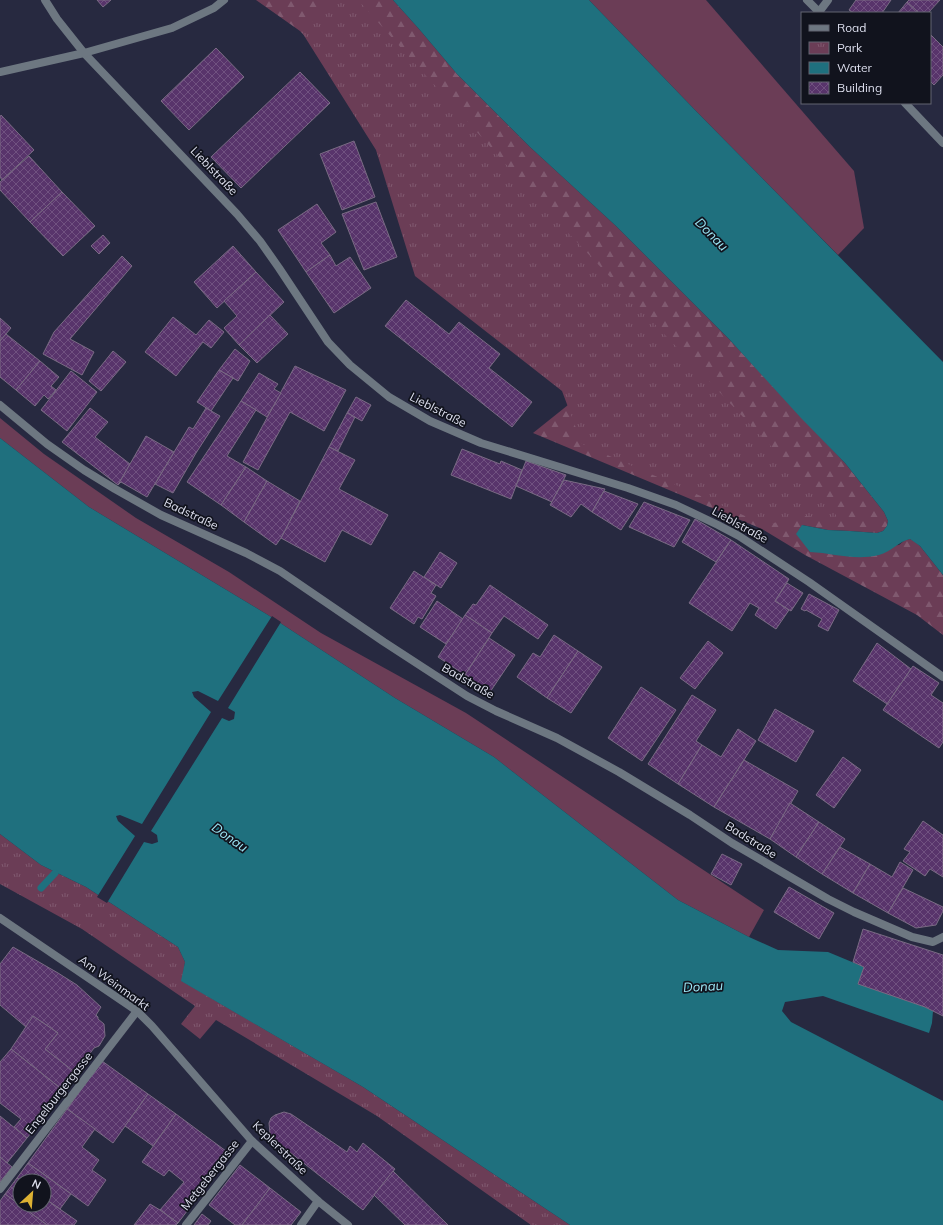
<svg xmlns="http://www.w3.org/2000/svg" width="943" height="1225" viewBox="0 0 943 1225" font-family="Mulish,sans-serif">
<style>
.grass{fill:#6b3d56}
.forest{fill:url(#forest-firs)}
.park{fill:url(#park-tufts)}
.water{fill:#1f707e}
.pier{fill:#272940}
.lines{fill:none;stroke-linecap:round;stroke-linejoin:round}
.stream{stroke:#1f707e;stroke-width:7}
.building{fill:url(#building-cross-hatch);stroke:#7a6b84}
.service{stroke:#6d7781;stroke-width:8}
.minor{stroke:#6d7781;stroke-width:8}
.labels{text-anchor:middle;stroke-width:3.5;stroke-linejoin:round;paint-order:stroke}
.street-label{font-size:12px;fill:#dddfee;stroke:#11131d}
.water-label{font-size:13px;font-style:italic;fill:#9de8f7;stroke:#11131d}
</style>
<defs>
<pattern id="forest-firs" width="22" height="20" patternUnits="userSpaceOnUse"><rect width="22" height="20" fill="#6b3d56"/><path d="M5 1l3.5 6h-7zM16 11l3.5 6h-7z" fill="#80596f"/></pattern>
<pattern id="park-tufts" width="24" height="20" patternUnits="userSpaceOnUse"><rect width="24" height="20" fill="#6b3d56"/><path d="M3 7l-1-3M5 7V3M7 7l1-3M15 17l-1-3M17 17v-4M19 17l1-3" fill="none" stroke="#80596f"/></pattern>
<pattern id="building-cross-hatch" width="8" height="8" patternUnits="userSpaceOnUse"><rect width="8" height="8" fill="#58346b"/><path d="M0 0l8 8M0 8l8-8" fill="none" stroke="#705180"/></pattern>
</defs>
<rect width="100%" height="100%" fill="#272940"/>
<!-- grass -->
<g class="grass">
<polygon points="589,0 706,0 854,171 864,228 838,255 695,110"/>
<polygon points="0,418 44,454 136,518 229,572 321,633 466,713 764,910 749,937 678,900 494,757 395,698 268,615 89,507 0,438"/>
</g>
<!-- forest -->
<polygon class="forest" points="256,0 393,0 419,29 457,74 530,147 616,226 729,339 845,463 884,512 888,521 887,526 883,531 877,533 850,531 828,530 802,525 810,552 817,552 899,545 905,540 910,539 914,541 920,546 943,575 943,635 917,615 805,555 762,529 533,433 583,393 415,150 300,31"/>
<!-- park -->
<g class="park">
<polygon points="328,0 358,0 557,221 840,519 803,516 765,525 685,489 582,444 562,391 415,276 376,150 303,34"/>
<polygon points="0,834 41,865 86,887 178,947 185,962 182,981 363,1087 570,1225 531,1225 377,1116 216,1020 200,1039 181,1024 195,1006 82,929 0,884"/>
</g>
<!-- water -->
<g class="water">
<path d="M393 0H589L695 110 943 362V575L920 546 910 539C899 541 891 552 879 555 855 561 833 553 810 552L796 534 802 525 828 530 850 531 877 533 883 531 887 526 888 521 884 512 845 463 801 418 729 339 616 226 530 147 457 74 419 29Z"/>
<polygon points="0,438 89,507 268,615 395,698 494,757 678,900 749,937 778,950 828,952 864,967 858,984 925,1007 933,1011 932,1023 929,1033 823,996 785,1002 782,1011 791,1022 943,1101 943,1225 570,1225 363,1087 181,981 185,962 178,947 86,887 41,865 0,834"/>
</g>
<!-- pier -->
<polygon class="pier" points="272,616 281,622 228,708 235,712 234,719 229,721 222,718 151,831 157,835 158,842 152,844 144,842 107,903 97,897 135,836 118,821 116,816 120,815 142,824 211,712 194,697 192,692 198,691 218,701"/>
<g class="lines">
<!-- stream -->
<polyline class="stream" points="41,888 55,873"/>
</g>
<!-- building -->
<g class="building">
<polygon points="97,0 111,0 103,7"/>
<polygon points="856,0 891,0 882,13 853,13 849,10"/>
<polygon points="909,0 940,0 928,13 919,13 907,2"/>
<polygon points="907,2 919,13 898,13"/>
<polygon points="930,34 943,47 943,75 934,85 930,81"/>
<polygon points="216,48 244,77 189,130 161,101"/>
<polygon points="300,72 330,103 241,188 211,157"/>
<polygon points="1,115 34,150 2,180 0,177 0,117"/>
<polygon points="354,141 375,197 342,210 320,154"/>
<polygon points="29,156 62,192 30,222 0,190 0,182"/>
<polygon points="62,192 95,226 63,256 30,222"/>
<polygon points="376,202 397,257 364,270 342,214"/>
<polygon points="317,204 336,232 321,243 330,255 306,272 278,230"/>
<polygon points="103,235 110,243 99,254 91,246"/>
<polygon points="233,246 256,272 217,308 194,282"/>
<polygon points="330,255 336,266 350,257 371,288 334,313 306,272"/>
<polygon points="122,256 132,266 70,339 94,352 82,375 43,354 54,332"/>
<polygon points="256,272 284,302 239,345 224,328 237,316 224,301"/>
<polygon points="406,300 449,334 459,322 500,354 489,368 532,402 512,427 385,326"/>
<polygon points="270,315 288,334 257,363 239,345"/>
<polygon points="173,317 196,335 209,320 224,332 211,348 203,342 176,376 145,352"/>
<polygon points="0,318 11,328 0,341"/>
<polygon points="6,334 40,361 16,390 0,377 0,341"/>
<polygon points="235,349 250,361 238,381 219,370"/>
<polygon points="113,351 126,362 101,391 89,381"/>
<polygon points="40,361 59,377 51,386 56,390 48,399 44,395 35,406 16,390"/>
<polygon points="295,366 346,390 324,431 290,412 258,470 243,462"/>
<polygon points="219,370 233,378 211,411 197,402"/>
<polygon points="71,371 97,392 67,431 41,410"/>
<polygon points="259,373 278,384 274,389 281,393 267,417 241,401"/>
<polygon points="356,397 371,405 362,421 347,413"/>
<polygon points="241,401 256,410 227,456 246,467 221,505 187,482"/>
<polygon points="90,408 108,422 95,437 130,464 118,485 62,442"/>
<polygon points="206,408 220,416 196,453 173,493 155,484 189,427 193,429"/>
<polygon points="347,413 355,417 338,451 329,447"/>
<polygon points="146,436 174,452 147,497 121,482 118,485"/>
<polygon points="329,447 355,460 339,489 388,515 371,545 342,530 325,562 281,538"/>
<polygon points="462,449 500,464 501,461 522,470 511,499 451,475"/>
<polygon points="526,461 566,475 552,502 516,486"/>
<polygon points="246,467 267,481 244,522 221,505"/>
<polygon points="564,480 605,489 592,512 581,504 571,517 550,505"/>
<polygon points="267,481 300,501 281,538 276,545 244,522"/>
<polygon points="604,491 638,504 621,530 592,512"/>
<polygon points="644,502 690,520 674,547 629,527"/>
<polygon points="695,519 731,540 716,562 682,542"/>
<polygon points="731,540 789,579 775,601 789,610 776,629 755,615 759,608 750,603 732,631 689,603"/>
<polygon points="440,552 457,563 441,588 424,577"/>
<polygon points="414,571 436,585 431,593 436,596 422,619 418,617 414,624 390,608"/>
<polygon points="787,583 803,593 791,611 775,601"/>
<polygon points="490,585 548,625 538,639 504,616 492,633 465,615 473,604 476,605"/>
<polygon points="809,594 839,610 828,631 818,626 822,619 806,610 805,611 801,609"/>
<polygon points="437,601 463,619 446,644 420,627"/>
<polygon points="465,615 492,633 465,675 438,657"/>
<polygon points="554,635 578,651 547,698 517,677 533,653 540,657"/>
<polygon points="489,638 515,655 490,692 465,675"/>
<polygon points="708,641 723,653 695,689 680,678"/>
<polygon points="877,643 911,669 887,704 853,681"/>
<polygon points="578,651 602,667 571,713 547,698"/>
<polygon points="913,666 939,683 931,695 943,703 943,742 939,748 883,710"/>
<polygon points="641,687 676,710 642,761 608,738"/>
<polygon points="692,695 716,710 696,741 702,745 678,784 648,764"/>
<polygon points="775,709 814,731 796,762 758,740"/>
<polygon points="738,729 756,741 714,807 678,784 702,745 721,757"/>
<polygon points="843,757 861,770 834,808 816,795"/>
<polygon points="744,760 798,791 770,839 714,807"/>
<polygon points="790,803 819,822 796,857 770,839"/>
<polygon points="923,821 943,835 943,877 930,869 925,876 903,861 910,852 904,849"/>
<polygon points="819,822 845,839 822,874 796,857"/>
<polygon points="840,847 870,864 853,893 822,874"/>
<polygon points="722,854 742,864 731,885 711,874"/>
<polygon points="900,862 913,870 888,913 853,893 870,864 892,877"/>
<polygon points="789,887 834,913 819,939 774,912"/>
<polygon points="903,888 943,907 943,911 936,925 916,928 888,913"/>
<polygon points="863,929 943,955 943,1016 925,1007 858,984 864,967 853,962"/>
<polygon points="13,947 58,973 77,985 101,1007 96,1015 98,1017 98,1019 104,1024 105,1036 99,1046 94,1048 75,1073 45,1049 58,1033 33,1016 26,1027 0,1005 0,964"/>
<polygon points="33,1016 58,1033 45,1049 77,1074 64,1091 11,1049"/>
<polygon points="11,1049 64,1091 27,1138 14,1127 21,1119 0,1103 0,1062"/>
<polygon points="102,1061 148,1094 113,1143 67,1109"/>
<polygon points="148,1094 176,1114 153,1146 125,1126"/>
<polygon points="67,1109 95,1129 82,1147 99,1160 92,1170 106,1180 88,1206 28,1163"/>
<polygon points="284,1112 291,1114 347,1152 350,1146 357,1152 363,1143 395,1169 363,1210 272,1138 270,1134 269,1123 271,1118 275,1115"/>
<polygon points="176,1114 230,1154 178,1223 160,1210 184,1182 169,1170 164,1176 142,1162"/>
<polygon points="0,1116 27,1138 7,1163 0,1157"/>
<polygon points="0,1157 12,1167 0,1182"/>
<polygon points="28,1163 71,1194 60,1209 44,1198 44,1181 21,1181 17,1178"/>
<polygon points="240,1165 270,1188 242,1225 235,1225 209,1205"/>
<polygon points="393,1171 448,1225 405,1225 374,1195"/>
<polygon points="17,1178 21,1181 20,1181 20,1205 44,1205 44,1198 77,1221 74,1225 47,1225 5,1194"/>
<polygon points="270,1188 301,1212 291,1225 242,1225"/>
<polygon points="5,1194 47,1225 0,1225 0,1201"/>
<polygon points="150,1204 160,1210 178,1223 176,1225 134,1225"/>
<polygon points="202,1214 211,1221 208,1225 194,1225"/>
</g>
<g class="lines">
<!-- service -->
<g class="service">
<polyline points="0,1189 137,1011"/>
<polyline points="186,1225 252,1141"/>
</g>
<!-- minor -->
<g class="minor">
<polyline points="45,0 57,19 84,53 237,214 260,241 279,268 328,342 350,365 389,397 430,421 481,443 628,488 676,505 718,525 739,536 809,582 943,677"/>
<polyline points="807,0 820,13"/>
<polyline points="819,12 828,0"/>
<polyline points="0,72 84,53 172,28 214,8 224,0"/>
<polyline points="905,103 943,143"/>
<polyline points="0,405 47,444 84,470 115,489 161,515 246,553 280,571 384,642 467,696 496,711 557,738 619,772 690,815 732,843 828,899 854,912 912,937 933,942 943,937"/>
<polyline points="0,918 137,1011 152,1026 252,1141 318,1201 348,1225"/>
<polyline points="301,1225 318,1201"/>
</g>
</g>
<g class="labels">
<!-- street labels -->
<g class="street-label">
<text transform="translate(214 171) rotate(46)" y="4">Lieblstraße</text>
<text transform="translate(438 410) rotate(27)" y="4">Lieblstraße</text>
<text transform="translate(191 514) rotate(25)" y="4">Badstraße</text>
<text transform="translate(740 525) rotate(29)" y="4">Lieblstraße</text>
<text transform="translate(468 681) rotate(30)" y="4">Badstraße</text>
<text transform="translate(751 840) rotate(32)" y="4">Badstraße</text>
<text transform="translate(114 983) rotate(36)" y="4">Am Weinmarkt</text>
<text transform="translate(59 1093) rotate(-52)" y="4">Engelburgergasse</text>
<text transform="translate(280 1148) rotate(44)" y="4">Keplerstraße</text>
<text transform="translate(210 1175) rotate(-52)" y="4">Metgebergasse</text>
</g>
<!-- water labels -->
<g class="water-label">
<text transform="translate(712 234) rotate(45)" y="5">Donau</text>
<text transform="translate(230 837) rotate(35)" y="5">Donau</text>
<text transform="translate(703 986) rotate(-3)" y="5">Donau</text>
</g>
</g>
<!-- legend -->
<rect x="801" y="12" width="130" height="92" fill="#11131d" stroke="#636571"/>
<rect x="809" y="25" width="20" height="6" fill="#6d7781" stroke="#636571"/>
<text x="837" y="32" font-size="12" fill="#dddfee">Road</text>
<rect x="809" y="42" width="20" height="12" fill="url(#park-tufts)" stroke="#636571"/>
<text x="837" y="52" font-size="12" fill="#dddfee">Park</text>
<rect x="809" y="62" width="20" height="12" fill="#1f707e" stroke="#636571"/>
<text x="837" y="72" font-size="12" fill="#dddfee">Water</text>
<rect x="809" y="82" width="20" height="12" fill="url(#building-cross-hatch)" stroke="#636571"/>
<text x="837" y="92" font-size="12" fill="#dddfee">Building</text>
<!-- north arrow -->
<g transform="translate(32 1193) rotate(26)"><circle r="19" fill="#11131d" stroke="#636571"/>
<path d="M0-3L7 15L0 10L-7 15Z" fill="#ddb133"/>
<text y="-6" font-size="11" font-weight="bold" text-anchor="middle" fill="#dddfee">N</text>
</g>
</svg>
